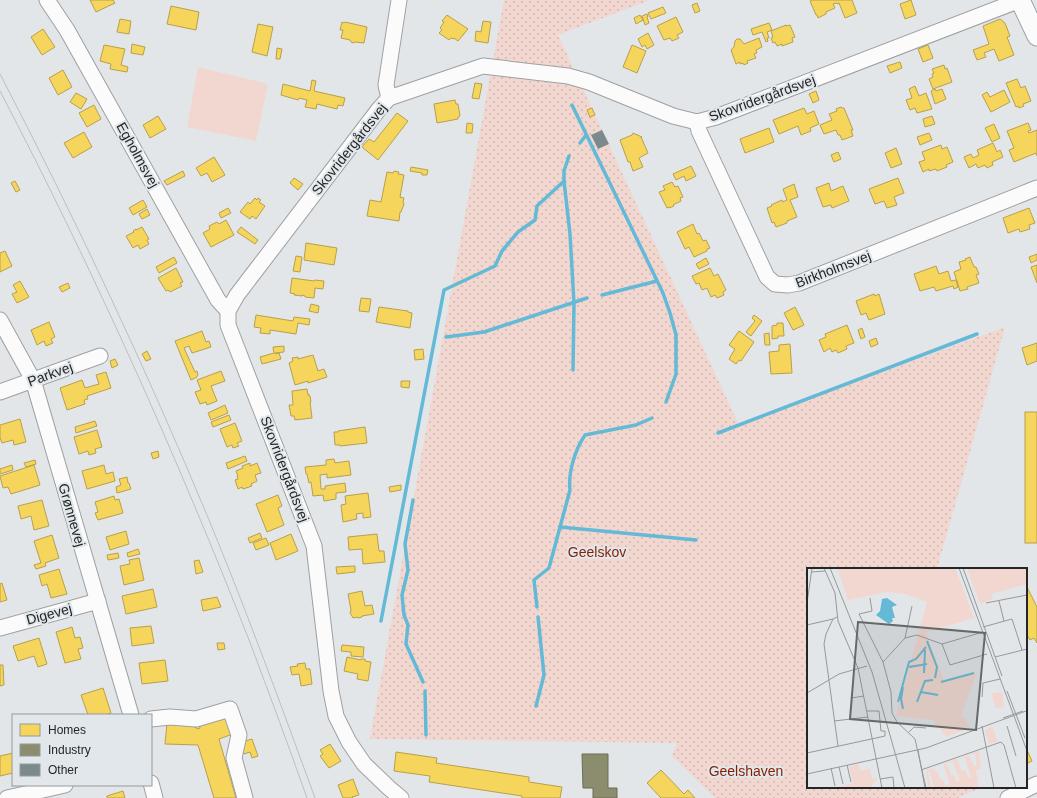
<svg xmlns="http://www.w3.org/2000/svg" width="1037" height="798" viewBox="0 0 1037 798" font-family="Arial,sans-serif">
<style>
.grass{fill:#f2d7d1}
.park{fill:url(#park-dots)}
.homes{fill:#f6d55c;stroke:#b7a04c}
.industry{fill:#8c8c6e;stroke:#6c6d58}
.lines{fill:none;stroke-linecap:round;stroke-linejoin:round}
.stream{stroke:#64bad6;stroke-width:3.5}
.building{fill:#7c8a8e}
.minor-casing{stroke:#9ea0a2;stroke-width:17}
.major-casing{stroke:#9ea0a2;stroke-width:21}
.minor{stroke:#fbfbfc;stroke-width:15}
.major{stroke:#fbfbfc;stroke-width:19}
.tram{stroke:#bebebe;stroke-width:1}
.labels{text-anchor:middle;stroke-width:4;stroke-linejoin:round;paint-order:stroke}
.street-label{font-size:14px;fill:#232526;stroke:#e1e7ea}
.park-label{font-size:14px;fill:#871c00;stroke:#e1e7ea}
.inset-river{fill:none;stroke:#64bad6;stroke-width:2}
.inset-road{fill:none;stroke:#96999a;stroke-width:1}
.view{fill:#66696a;fill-opacity:0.15;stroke:#66696a;stroke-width:2}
.inset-edge{fill:none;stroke:#232526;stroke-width:2}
</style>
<defs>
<pattern id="park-dots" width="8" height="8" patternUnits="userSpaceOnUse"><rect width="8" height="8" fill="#f2d7d1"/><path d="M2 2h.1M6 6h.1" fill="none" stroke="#cfb8b3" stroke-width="1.8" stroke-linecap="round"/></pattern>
</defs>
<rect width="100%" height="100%" fill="#e3e6e8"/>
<!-- grass -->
<polygon class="grass" points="198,67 268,84 256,141 187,127"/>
<!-- park -->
<polygon class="park" points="504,0 650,0 558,35 739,425 1005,327 937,569 808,569 808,787 980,788 958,798 715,798 672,756 677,743 370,739"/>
<!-- homes -->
<g class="homes">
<polygon points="90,0 113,0 115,3 96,12"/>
<polygon points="812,0 852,0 857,13 845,18 839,3 837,4 836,3 833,4 835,8 826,12 826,14 818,18 817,15 816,15 810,1"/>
<polygon points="911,0 916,15 905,19 900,4"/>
<polygon points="697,3 700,11 695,13 692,5"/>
<polygon points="171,6 199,12 196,30 167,24"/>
<polygon points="663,7 666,13 651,19 648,13"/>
<polygon points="647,14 648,17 647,17 649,23 645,25 642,16"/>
<polygon points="447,15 468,29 458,41 454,38 454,39 451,38 449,40 439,33 442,30 440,28 444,22 442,21"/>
<polygon points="640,15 643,20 636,24 634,18"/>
<polygon points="676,17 683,32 677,35 679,38 672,41 670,38 664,40 657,26"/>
<polygon points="120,19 131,21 129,34 117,32"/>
<polygon points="1000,19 1005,23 1010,36 1007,37 1014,55 999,61 994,49 984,53 986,57 977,60 973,50 989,44 983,26"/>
<polygon points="483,21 491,22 488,43 475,41 476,31 481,32"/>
<polygon points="342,22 344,23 345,22 367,27 364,43 355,42 352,43 350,40 341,38 343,30 340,30"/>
<polygon points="769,23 772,30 767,32 769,38 767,38 768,41 766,42 762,32 753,35 751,29"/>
<polygon points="258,24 273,27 267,56 252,52"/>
<polygon points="786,25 786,26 790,25 795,37 792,38 793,42 782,46 782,44 777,46 775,42 773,43 771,38 773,37 771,31"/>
<polygon points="43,29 55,47 42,55 31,37"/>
<polygon points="648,33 654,45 647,49 645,45 642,47 638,39"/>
<polygon points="759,38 762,47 756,50 757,53 754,54 756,58 747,61 748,63 744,65 743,63 740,64 740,62 736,64 731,50 734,47 735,41 737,39 740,39 744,44"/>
<polygon points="132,44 145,47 143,55 131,53"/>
<polygon points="104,45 125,49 121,65 128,67 127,72 110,69 111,64 100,61"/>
<polygon points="632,45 646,51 637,73 623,67"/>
<polygon points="928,45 933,58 923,62 918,49"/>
<polygon points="277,48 282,49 280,59 276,59"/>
<polygon points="900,62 902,68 890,73 887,66"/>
<polygon points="944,65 945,69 947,68 952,82 933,89 929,79 933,77 932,74 934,73 932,69"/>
<polygon points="63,70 72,87 58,95 49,78"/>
<polygon points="1017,79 1021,88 1025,86 1031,101 1023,104 1024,106 1019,108 1018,106 1016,107 1006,83"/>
<polygon points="312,80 316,81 314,91 345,98 343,106 338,105 337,109 317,104 316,109 305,107 307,100 299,98 298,100 281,95 283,84 310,91"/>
<polygon points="475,83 482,84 479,99 472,98"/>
<polygon points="915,86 919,96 926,93 932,109 917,113 915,108 910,110 906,100 912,98 909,89"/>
<polygon points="935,89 936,91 942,89 946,99 935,104 931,91"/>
<polygon points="1004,90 1010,102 991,112 982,95 987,92 990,97"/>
<polygon points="816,91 819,100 813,103 809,94"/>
<polygon points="76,93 87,99 81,109 70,102"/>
<polygon points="455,100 456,104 458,104 460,116 458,117 458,119 437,123 434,104"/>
<polygon points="94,105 101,119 87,127 79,113"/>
<polygon points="841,107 842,108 844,108 853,130 851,130 853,136 842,140 840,135 838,135 836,130 824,134 820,125 832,120 829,114 837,111 836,109"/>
<polygon points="592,108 595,115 590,117 587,110"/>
<polygon points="804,108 807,114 814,111 819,124 810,128 811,131 801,135 798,126 779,134 773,120"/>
<polygon points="397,113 408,121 378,160 362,147 369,139 374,142"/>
<polygon points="158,116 166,129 150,138 143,125"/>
<polygon points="932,116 935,124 925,127 923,119"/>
<polygon points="467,123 473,124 472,133 466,133"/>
<polygon points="1028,123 1031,130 1028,131 1029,133 1037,130 1037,156 1036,153 1014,162 1009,150 1014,148 1007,131"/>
<polygon points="994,124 1000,138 992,142 985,128"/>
<polygon points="769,128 774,142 745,153 740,139"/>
<polygon points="84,132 92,147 73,158 64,143"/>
<polygon points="633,133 642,137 641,137 648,153 639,158 643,167 633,171 630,162 628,162 620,140 632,135"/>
<polygon points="929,133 932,140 920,145 917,137"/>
<polygon points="993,143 997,152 1000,150 1003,157 992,162 993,165 987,168 985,165 978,168 976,164 969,168 964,157 971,154 973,158 979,155 977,150"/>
<polygon points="941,145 942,149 947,147 953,162 946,165 947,167 937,171 936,169 929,171 929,169 923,172 919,162 925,160 922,152"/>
<polygon points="896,148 902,164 891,168 885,153"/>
<polygon points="838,152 841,159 834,162 831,155"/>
<polygon points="214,157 225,175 212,182 207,173 201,176 196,168"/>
<polygon points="691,166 696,176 686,181 684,176 676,180 673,174"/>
<polygon points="411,167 428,170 427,175 422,175 422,173 410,171"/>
<polygon points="183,171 185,176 167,185 164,181"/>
<polygon points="394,171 399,172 398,174 404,175 400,197 404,198 403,202 404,204 401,212 400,212 399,221 367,216 370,200 381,202 387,172 393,173"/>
<polygon points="294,178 303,184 298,190 290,183"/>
<polygon points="898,178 904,193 894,197 897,205 887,208 884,201 875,204 869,189"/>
<polygon points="15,181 20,190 16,192 11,183"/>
<polygon points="672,182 675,187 678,186 683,197 680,198 681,201 673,205 674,206 669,208 669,207 667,208 659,192 665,190 663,186"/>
<polygon points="829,183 831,191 843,186 849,201 832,208 831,205 823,207 816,188"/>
<polygon points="794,184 798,197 790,200 797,217 787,221 787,223 776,227 774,222 772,223 767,208 772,206 771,205 782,200 783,202 787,200 783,189"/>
<polygon points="255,198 257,200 258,198 261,200 259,202 265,206 256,219 252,216 250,219 240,212 248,202 250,204"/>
<polygon points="143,200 147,207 133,215 129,208"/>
<polygon points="228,208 231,213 221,218 219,213"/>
<polygon points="1029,208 1035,223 1029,225 1030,229 1020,232 1019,229 1008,233 1003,218"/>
<polygon points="147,209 150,215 142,219 139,214"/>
<polygon points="226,220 234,235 211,247 203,233 210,229 209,226 217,222 219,224"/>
<polygon points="693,224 697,234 699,233 703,241 706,240 710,248 707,249 707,251 694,257 689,247 685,249 677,232"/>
<polygon points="142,227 149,239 147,240 149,244 140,249 138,245 133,248 126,236 134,232 133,231 136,229 136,230"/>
<polygon points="241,227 258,240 255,244 237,232"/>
<polygon points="306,243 337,248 334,265 304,260"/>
<polygon points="5,251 12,266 0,272 0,253"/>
<polygon points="1037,254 1037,260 1031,263 1029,257"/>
<polygon points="296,256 302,257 300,272 293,271"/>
<polygon points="174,257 177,263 159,273 156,267"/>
<polygon points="970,257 974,267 976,267 979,274 976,275 979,283 967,287 968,289 960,291 954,272 961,269 959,262 966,260 965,259"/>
<polygon points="706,258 709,264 699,269 696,264"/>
<polygon points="1037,265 1037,283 1031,267"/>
<polygon points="936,266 939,274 948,271 951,281 956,280 958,287 954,289 953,286 936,291 934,287 920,291 914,274"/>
<polygon points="176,268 183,282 180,283 182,286 170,292 168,290 166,291 158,278"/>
<polygon points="710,268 714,276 718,274 726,290 723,292 724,295 717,298 715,295 711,297 707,288 702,290 699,283 696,284 692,276"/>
<polygon points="292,278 314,281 315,280 324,281 323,289 315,288 314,298 305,297 305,296 302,295 302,296 294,295 295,294 290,293"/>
<polygon points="20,281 29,297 17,303 12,294 17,292 13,285"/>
<polygon points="68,283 70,288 62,292 59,287"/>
<polygon points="874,294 875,296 879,294 885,314 869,320 866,313 861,315 856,301"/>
<polygon points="361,298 371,299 369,312 359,311"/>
<polygon points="311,304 319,306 318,313 309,311"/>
<polygon points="379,307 408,311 408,312 412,313 410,328 376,322"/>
<polygon points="795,307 804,325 793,330 784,313"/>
<polygon points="256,315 293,321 294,317 310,319 309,325 298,323 296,334 270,330 270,334 260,333 261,328 254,327"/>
<polygon points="754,315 762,321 751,336 746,332 755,321 752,318"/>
<polygon points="49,322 55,337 51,339 53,343 46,346 44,341 37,345 31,330"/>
<polygon points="777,323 783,323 784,336 778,336 778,338 772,339 772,326 777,325"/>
<polygon points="847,325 854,343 846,346 847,349 838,353 836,350 832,352 830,348 824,352 819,340 826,337 825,334"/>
<polygon points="862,328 865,337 861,339 858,330"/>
<polygon points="202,331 206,342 209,341 211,347 192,353 189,346 184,348 195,372 197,371 198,375 197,376 197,377 191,380 175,341"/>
<polygon points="739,331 754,342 741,361 739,360 736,364 729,359 735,349 729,345"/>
<polygon points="769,333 770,345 765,345 764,334"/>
<polygon points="876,338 878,344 871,347 869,341"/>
<polygon points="1037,343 1037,361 1027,365 1022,348"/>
<polygon points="790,344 792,373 771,374 769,352 779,351 779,345"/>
<polygon points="284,346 284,352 275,353 275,354 279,353 281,359 262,364 260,357 274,353 273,347"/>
<polygon points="423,349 424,359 415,360 414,350"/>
<polygon points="147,351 151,359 146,361 142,354"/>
<polygon points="313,355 318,371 324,369 327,377 308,383 308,381 295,385 289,363 293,361 292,358 298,357 298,359"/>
<polygon points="115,359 118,365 112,368 110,361"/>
<polygon points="221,371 225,381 211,386 217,401 207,405 206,402 200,404 195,392 201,390 197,380"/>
<polygon points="106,372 111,388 87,396 88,399 84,400 85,404 67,410 60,388 82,380 85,388 99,384 96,375"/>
<polygon points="401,381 410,381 409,388 401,387"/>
<polygon points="307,389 308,395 309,394 309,396 310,396 311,402 310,402 312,418 295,420 294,416 291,416 289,405 293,405 292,391"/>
<polygon points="225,405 228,413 211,420 208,413"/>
<rect x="1025" y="412" width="12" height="131"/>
<polygon points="229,415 231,420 213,427 211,422"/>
<polygon points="20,419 26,442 14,445 13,440 2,443 0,438 0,425"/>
<polygon points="95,421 97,426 76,433 75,427"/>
<polygon points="235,423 242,441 237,443 239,446 233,448 232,445 227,447 220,429"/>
<polygon points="365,427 367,443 340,446 340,445 335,445 334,432 338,432 338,431"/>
<polygon points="97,430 102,447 95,449 96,453 89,455 88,451 79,454 74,437"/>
<polygon points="158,451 159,457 153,459 151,453"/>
<polygon points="245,456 247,461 228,469 226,463"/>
<polygon points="334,459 335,463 349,461 351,475 327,478 327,474 320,475 321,489 325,489 325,486 345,483 346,492 336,493 336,499 324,501 323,495 313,496 311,482 309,483 307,474 306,474 305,467 326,465 326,460"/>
<polygon points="35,460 36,464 26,467 24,463"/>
<polygon points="250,463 250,466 257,463 261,473 255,475 257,481 251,484 252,486 243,489 242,487 238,489 235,480 238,479 237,476 238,476 236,471 243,468 242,466"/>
<polygon points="12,465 13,470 0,474 0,469"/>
<polygon points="34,465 40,485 11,494 8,487 3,488 0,476"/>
<polygon points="104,465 106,474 113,472 115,481 87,489 82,471"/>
<polygon points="127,477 128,483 129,483 131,489 117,493 116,487 121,485 119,479"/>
<polygon points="401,485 401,490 390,492 389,487"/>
<polygon points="368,493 371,517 363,518 363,513 356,514 357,519 343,522 341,505 346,504 345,496"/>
<polygon points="278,495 282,506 278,508 284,525 267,532 256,504"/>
<polygon points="114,496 115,500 119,499 123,513 98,520 95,513 98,512 95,502"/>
<polygon points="42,500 49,526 34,530 31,516 21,519 18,506"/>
<polygon points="126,531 129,544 110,550 106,537"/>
<polygon points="260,533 262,538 250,543 248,538"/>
<polygon points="291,534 298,551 276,560 270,543"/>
<polygon points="377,534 379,551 384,551 385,562 363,564 362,549 349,550 348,537"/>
<polygon points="52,535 59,558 45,563 46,566 36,569 34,565 41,563 34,541"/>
<polygon points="266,538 269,545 256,550 253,543"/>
<polygon points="138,549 140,554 128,557 127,553"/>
<polygon points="118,553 119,558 108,560 107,555"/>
<polygon points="139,558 144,580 124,585 120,566 130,564 129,560"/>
<polygon points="199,560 203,572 196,574 194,561"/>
<polygon points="355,566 355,572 337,574 336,567"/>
<polygon points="59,569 67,594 51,598 47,584 42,586 39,575"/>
<polygon points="2,583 7,600 0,602 0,584"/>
<polygon points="1026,585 1037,607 1037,643 1034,638 1030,640 1026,633"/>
<polygon points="153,589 157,607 126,614 122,596"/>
<polygon points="362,591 365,606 372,605 374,614 362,616 362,617 358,618 358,617 353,618 352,616 350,613 351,610 348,594"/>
<polygon points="217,597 221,607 203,611 201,600"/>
<polygon points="151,626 154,643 132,646 130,628"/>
<polygon points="72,627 75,638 80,637 83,648 78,649 81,659 65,663 56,632"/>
<polygon points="39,638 47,664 38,667 34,656 18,661 13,646"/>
<polygon points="217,643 224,643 225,649 218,650"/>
<polygon points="342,645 364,647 363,657 351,656 351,652 341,651"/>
<polygon points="347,657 361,660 361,659 365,659 365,661 371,662 368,681 357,679 358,674 344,671"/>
<polygon points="165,660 168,681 142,684 139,663"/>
<polygon points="305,663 306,669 310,669 312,684 301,686 299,674 292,675 290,667 298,666 297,664"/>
<polygon points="0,665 3,665 4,685 0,686"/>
<polygon points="103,688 111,713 105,715 88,715 81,695"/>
<polygon points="226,713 233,734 219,739 236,798 214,798 198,745 165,744 167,723 193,724 194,727 196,727 197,729 200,728 199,723"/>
<polygon points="252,739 258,756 252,758 250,752 244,754 242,747 242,742"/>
<polygon points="330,744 341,761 329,768 320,756 323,754 320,750"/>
<polygon points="1026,748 1032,761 1026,764"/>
<polygon points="396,752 437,758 436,763 529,777 529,782 562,787 560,798 522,798 522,796 429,782 430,776 394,771"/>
<polygon points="13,753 13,773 0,776 0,756"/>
<polygon points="661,770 684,794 688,790 695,798 661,798 647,783"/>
<polygon points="353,779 359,795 352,797 353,798 343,798 338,785"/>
<polygon points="123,791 125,798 107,798 107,796"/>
</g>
<!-- industry -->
<polygon class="industry" points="582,754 608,754 608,788 617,788 617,798 593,798 593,788 583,788"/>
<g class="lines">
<!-- stream -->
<g class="stream">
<polyline points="572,105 663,293 670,313 676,335 676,374 666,402"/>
<polyline points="580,143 586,135"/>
<polyline points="564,181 570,234 574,303 573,370"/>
<polyline points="602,295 657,281"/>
<polyline points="446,337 484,332 587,298"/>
<polyline points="718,433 977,334"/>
<polyline points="413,500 405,544 408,570 402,595 404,615 408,625 406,644 423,682"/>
<polyline points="560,527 696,540"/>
<path d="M537 607 534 580 549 568 570 490C568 472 575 450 585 435L636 425 652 418"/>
<polyline points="381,621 444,290 495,266 502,251 518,232 535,220 537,206 564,181 564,171 569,156"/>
<polyline points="425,691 426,735"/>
<polyline points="536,706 544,675 538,617"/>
</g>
</g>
<!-- building -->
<polygon class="building" points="602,130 609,144 598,149 591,135"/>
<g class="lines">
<!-- minor casing -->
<g class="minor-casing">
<g id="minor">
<polyline points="47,0 67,30 218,300 228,311"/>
<polyline points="389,98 386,85 399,0"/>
<polyline points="697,122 699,131 767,277 775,284 788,285 799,283 1037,188"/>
<polyline points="0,320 33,380 131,715"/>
<polyline points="0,392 100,356"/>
<polyline points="0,628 98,601"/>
<polyline points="151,719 170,717 196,719 230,709 239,735 234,758 245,798"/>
<polyline points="151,783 155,798"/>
<polyline points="7,798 65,785"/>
<polyline points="401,798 389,788 364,764 349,742 336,716 331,691 314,546 228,325 228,311 237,295 379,109 389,98 483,66 568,76 589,82 673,116 697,122 716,117 1020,0"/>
<polyline points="1008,798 1037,784"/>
</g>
</g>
<!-- major casing -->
<g class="major-casing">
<polyline id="major" points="1020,0 1037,36"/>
</g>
<!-- minor -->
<use href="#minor" class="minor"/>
<!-- major -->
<use href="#major" class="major"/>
<!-- tram -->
<g class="tram">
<path d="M0 74C76 220 146 368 209 520 247 612 281 705 315 798"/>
<path d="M0 91C94 271 177 456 251 645 270 696 289 747 307 798"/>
</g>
</g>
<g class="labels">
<!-- street labels -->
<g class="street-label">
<text transform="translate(762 98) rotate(-20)" y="5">Skovridergårdsvej</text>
<text transform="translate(349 149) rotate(-52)" y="5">Skovridergårdsvej</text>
<text transform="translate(138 155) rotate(61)" y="5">Egholmsvej</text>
<text transform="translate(833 269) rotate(-21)" y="5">Birkholmsvej</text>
<text transform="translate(50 374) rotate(-20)" y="5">Parkvej</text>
<text transform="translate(285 469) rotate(69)" y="5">Skovridergårdsvej</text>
<text transform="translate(72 515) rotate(74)" y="5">Grønnevej</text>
<text transform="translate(49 614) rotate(-15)" y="5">Digevej</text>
</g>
<!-- park labels -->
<g class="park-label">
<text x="597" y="557">Geelskov</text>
<text x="746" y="776">Geelshaven</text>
</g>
</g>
<!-- overview -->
<g transform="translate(807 568)">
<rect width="220" height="220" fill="#e3e6e8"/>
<path d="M195 124 197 139 188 140 185 125ZM172 183 174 201 169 202 172 220 168 218 166 220H127L123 204H121L124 220H121L119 203 127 200 128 204 131 203 133 211H135L139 218 143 216 136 196 139 195 144 207H147L150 214 153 213 146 195H140L150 191 155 203 158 202 162 210 164 209 158 190 151 191 162 187 167 198H170L168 186H163Z" fill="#f2d7d1"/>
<path d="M30 0H148L167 50 119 64 137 113 170 104 154 148 159 152 163 160 139 169 126 152 89 148 120 34 98 26 80 24 41 32ZM160 0H220V16L184 26 186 31 173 36ZM185 158 191 173 182 176 178 163ZM52 196 53 203 63 201 65 211 71 210 63 220H28L46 215 42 198Z" fill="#f2d7d1"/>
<path d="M80 30 90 37 85 39 88 50H85L86 53 82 56 69 47 73 43 75 31Z" fill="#64bad6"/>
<path class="inset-river" d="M120 73 130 99 128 110M102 99 120 96M117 105 118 82M134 114 167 105M114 124 131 127M91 134 102 94 109 91 119 79M110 134 118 113 126 112M96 141 94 131 96 119"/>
<path class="inset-road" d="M17 0 28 25 31 53 51 100 75 220M23 0 65 104 98 220M152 0 220 183M156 0 195 108M4 4 18 3M63 30 65 43 52 46 76 94M192 33 197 53M0 35 5 0M179 35 220 27M30 49 26 51 19 66 17 76 31 178M0 57 26 51M176 59 205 51 215 82M98 70 105 38M135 76 143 97 180 86M188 89 220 81M200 123 218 170M0 125 32 106 60 98M175 129 176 115 193 111M44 130 57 128M196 150 216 143M27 153 61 149M175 158 187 220M200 158 209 188M102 164 107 159 119 160M111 182 118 220M0 185 78 168V163H74L72 143H60M40 197 44 214M32 199 36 216M24 200 28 218M114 202 194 174 197 177 209 220M0 206 119 180 219 143M73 211 86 209 87 220M119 220 108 171 90 154 85 145 84 124 76 94 98 70 110 67 135 76 176 64"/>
<path class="view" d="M51 54 178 65 169 162 43 151Z"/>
<rect width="220" height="220" class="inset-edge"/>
</g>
<!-- legend -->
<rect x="12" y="714" width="140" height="72" fill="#e1e7ea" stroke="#95999c"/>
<rect x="20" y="724" width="20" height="12" fill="#f6d55c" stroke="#95999c"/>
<text x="48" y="734" font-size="12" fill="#232526">Homes</text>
<rect x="20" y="744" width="20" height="12" fill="#8c8c6e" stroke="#95999c"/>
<text x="48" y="754" font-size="12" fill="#232526">Industry</text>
<rect x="20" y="764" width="20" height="12" fill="#7c8a8e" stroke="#95999c"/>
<text x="48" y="774" font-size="12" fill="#232526">Other</text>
</svg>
